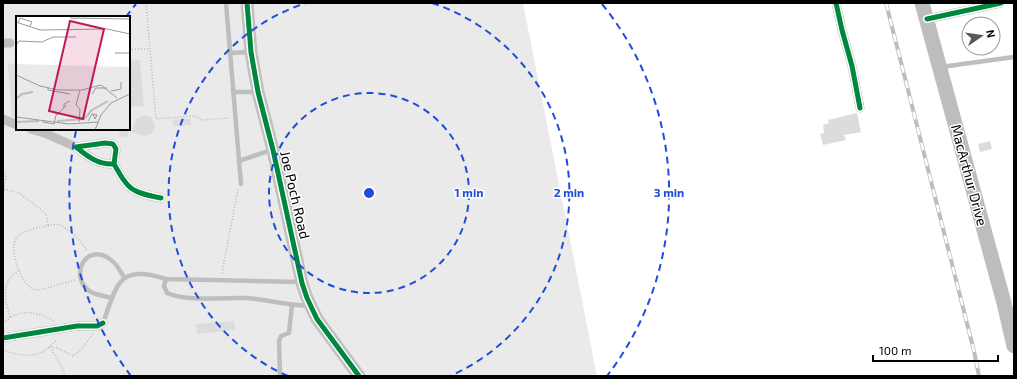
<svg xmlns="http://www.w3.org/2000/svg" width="1017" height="379" viewBox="0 0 1017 379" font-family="'Exo 2',sans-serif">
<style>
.green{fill:#eaeaea;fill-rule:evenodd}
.building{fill:#dcdcdc}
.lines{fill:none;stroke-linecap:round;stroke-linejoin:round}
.path{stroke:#b8b8b8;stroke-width:1.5;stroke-dasharray:1 2;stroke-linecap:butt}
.lane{stroke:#bebebe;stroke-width:4.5}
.street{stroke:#bebebe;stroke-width:9}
.secondary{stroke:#c1c1c1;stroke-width:13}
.primary{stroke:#bdbdbd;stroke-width:15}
.rail-casing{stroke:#bdbdbd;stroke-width:4}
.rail{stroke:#fff;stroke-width:2.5;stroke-dasharray:8;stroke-linecap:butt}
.cycleway-casing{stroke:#fff;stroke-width:8}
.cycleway{stroke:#00873e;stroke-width:5}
.ring{fill:none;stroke:#1d4ed8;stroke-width:2;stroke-dasharray:7 5}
.labels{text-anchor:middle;stroke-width:3;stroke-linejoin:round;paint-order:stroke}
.street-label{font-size:14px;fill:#000;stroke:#fff}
.inset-river{fill:none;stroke:#bcbcbc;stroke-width:2}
.inset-road{fill:none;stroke:#999;stroke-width:1}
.view{fill:#c2185b;fill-opacity:0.15;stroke:#c2185b;stroke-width:2}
.inset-edge{fill:none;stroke:#000;stroke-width:2}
.centre{fill:#1d4ed8;stroke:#fff;stroke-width:2}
.ring-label{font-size:12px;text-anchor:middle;font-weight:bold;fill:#1d4ed8;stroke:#fff;stroke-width:3;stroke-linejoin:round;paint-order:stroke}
</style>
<rect width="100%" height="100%" fill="#fff"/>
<!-- green -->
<path class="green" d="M3 3H523L597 376H3ZM17 17H129V129H17Z"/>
<!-- building -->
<g class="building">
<polygon points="140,60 144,106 129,107 129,61"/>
<polygon points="17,63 17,118 12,116 8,64"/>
<polygon points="857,113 861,132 844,135 846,140 823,145 820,134 824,133 823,125 829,123 828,120"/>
<polygon points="143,115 151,117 155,125 152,133 145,136 131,132 136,119"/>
<polygon points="191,118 191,125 174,126 173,120"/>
<polygon points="127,129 128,136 120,137 119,130"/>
<polygon points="990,141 992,149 980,152 978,144"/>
<polygon points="234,321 235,330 197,334 196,324"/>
</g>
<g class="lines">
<!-- path -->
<g class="path">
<polyline points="146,3 156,119 192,116 197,117 202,120 229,118"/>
<polyline points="129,49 149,49"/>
<polyline points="3,171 6,176 3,191"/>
<polyline points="4,189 19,193 30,201 46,214 48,225"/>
<polyline points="222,273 238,189"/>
<path d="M75 280 39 290C21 291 8 248 17 237 24 229 47 226 58 224 69 229 80 240 87 250"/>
<path d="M10 317C5 300 0 281 19 271"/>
<path d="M3 323C19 308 36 311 54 321"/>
<polyline points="50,347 57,348 73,356 81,350 93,334"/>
<polyline points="50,347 63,369 65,376"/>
<path d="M3 350C26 358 41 359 57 339"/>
</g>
<!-- lane -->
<g class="lane">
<polyline points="226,3 241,184"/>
<polyline points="229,53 249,52"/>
<polyline points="941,67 1014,57"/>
<polyline points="233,92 257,92"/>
<polyline points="239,161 271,150"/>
<path d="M166 279 164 286 167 293C186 302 225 297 247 298 268 300 288 305 309 306"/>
<path d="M112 298C104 296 94 295 88 290 69 274 87 241 111 260 117 264 120 271 124 277"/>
<path d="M103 323C117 285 118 263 166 279L300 282"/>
<polyline points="280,376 279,341 281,336 289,333 292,305"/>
</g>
<!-- street -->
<g class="street">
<polyline points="836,3 842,30 852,66 860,108"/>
<polyline points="927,19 1001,3"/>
<polyline points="3,43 10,43"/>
<polyline points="3,119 17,125"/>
<polyline points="31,129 47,134 76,147"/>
<path d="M114 164C98 165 87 156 76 147L105 143 113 144 116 149 114 164C129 190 130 192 161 198"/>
<polyline points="3,338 77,326 97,326 103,323"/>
</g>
<!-- secondary -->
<polyline class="secondary" points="247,3 251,52 258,92 273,150 302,283 307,298 317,319 359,376"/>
<!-- primary -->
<polyline class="primary" points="922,3 1004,303 1014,346"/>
<!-- rail casing -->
<g class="rail-casing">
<polyline id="rail" points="886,3 974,351 979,376"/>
</g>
<!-- rail -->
<use href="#rail" class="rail"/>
<!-- cycleway casing -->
<g class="cycleway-casing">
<g id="cycleway">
<polyline points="247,3 251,52 258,92 273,150 302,283 307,298 317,319 359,376"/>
<polyline points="836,3 842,30 852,66 860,108"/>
<polyline points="927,19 1001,3"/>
<path d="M114 164C98 165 87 156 76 147L105 143 113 144 116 149 114 164C129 190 130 192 161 198"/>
<polyline points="3,338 77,326 97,326 103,323"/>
</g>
</g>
<!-- cycleway -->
<use href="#cycleway" class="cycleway"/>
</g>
<!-- distance rings -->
<g class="ring">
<circle cx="369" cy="193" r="100"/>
<path d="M288 376A200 200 0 0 1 306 3M432 3A200 200 0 0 1 450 376"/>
<path d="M131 376A300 300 0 0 1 76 131M126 17A300 300 0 0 1 136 4M602 4A300 300 0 0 1 607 376"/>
</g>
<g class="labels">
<!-- street labels -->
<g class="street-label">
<text transform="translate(969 175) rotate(75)" y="5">MacArthur Drive</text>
<text transform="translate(295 195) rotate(77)" y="5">Joe Poch Road</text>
</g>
</g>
<!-- overview -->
<g transform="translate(16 16)">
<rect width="114" height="114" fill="#fff"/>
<path d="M0 48 114 51V114H0Z" fill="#eaeaea"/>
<path class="inset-river" d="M0 83 6 78 17 76M41 105 68 103 76 94 92 85M0 106 23 105"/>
<path class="inset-road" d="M54 2 114 3M0 6 24 14 91 13 114 18M2 7 4 2 16 6 14 10M99 37H114M0 46V29L3 25 26 26 37 21H60M0 59 24 70 42 74H66L85 69 101 82M32 72V74L54 78M95 75 105 73V66M76 78 80 72H91M50 89 48 92V88L54 85M37 95 41 99 48 92M0 101 53 108 82 106M27 104V106L38 108 40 99M72 105 76 98H77L81 99 79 103 77 98M63 106 64 93 60 89 64 74M79 114 85 99 95 87 114 78"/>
<path class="view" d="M54 5 88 13 67 103 33 95Z"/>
<rect width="114" height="114" class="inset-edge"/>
</g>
<circle cx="369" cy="193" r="6" class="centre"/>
<g class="ring-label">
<text x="469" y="197">1 min</text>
<text x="569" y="197">2 min</text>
<text x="669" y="197">3 min</text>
</g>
<!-- border -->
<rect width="1017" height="379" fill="none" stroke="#000000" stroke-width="8"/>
<!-- north arrow -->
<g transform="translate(981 36) rotate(77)"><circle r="19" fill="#ffffff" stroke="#999999"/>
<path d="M0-3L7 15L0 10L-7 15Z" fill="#595959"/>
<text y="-6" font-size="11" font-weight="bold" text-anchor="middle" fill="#000000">N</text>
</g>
<!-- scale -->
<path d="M873 355v6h125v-6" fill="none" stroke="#000000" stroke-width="2"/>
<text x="879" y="355" font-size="12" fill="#000000" stroke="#ffffff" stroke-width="3" paint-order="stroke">100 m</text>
</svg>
